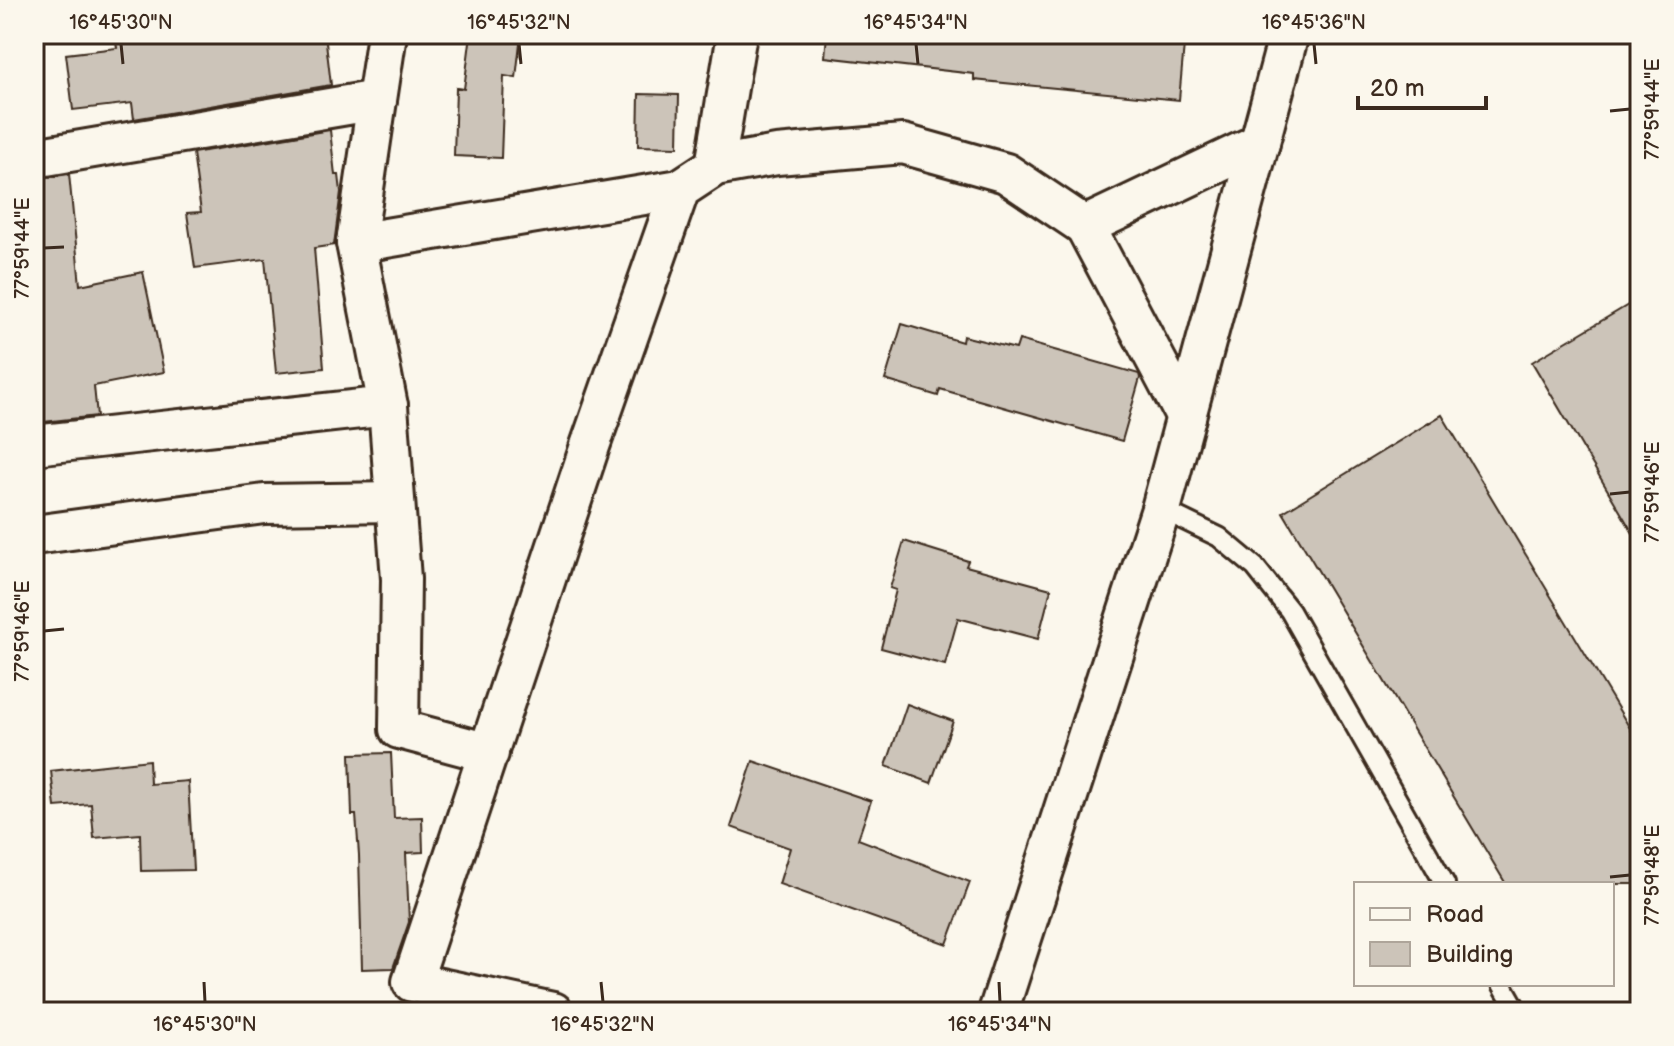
<svg xmlns="http://www.w3.org/2000/svg" width="1674" height="1046" viewBox="0 0 1674 1046" font-family="'Balsamiq Sans',sans-serif">
<style>
.building{fill:#ccc4b9;stroke:#3b2a1e;stroke-width:2}
.lines{fill:none;stroke-linecap:round;stroke-linejoin:round}
.lane-casing{stroke:#3b2a1e;stroke-width:24}
.street-casing{stroke:#3b2a1e;stroke-width:44}
.lane{stroke:#fbf7ec;stroke-width:18}
.street{stroke:#fbf7ec;stroke-width:38}
.ticks{fill:none;stroke:#3b2a1e;stroke-width:3}
.neatline{fill:none;stroke:#3b2a1e;stroke-width:3}
.ticks-label{font-size:20px;text-anchor:middle;fill:#3b2a1e}
</style>
<rect width="100%" height="100%" fill="#fbf7ec"/>
<filter id="ink" filterUnits="userSpaceOnUse"><feTurbulence type="fractalNoise" baseFrequency=".0125" numOctaves="2"/><feDisplacementMap in="SourceGraphic" scale="16" xChannelSelector="R" yChannelSelector="G"/><feConvolveMatrix kernelMatrix="1 2 1 2 8 2 1 2 1" color-interpolation-filters="sRGB"/></filter>
<g filter="url(#ink)">
<!-- building -->
<g class="building">
<polygon points="115,34 163,34 164,46 277,34 325,34 331,85 134,119 132,103 73,110 66,54 117,48"/>
<polygon points="471,34 521,34 516,78 504,76 501,158 454,156 456,88 464,89"/>
<polygon points="827,34 1185,34 1179,100 974,80 974,74 825,57"/>
<polygon points="639,94 679,95 678,147 638,146"/>
<polygon points="330,130 335,175 339,175 341,192 334,245 314,248 324,368 276,373 265,259 195,268 187,213 201,212 193,153"/>
<polygon points="69,174 80,285 143,272 164,372 94,386 97,416 34,423 34,345 41,344 34,281 34,179"/>
<polygon points="1640,298 1640,545 1532,362"/>
<polygon points="902,324 962,342 963,336 1016,349 1019,340 1139,374 1140,378 1122,441 940,389 938,396 885,380"/>
<polygon points="1442,415 1640,745 1640,884 1506,884 1283,512"/>
<polygon points="904,541 968,561 966,566 1051,589 1038,639 958,618 945,665 881,648 896,590 890,588"/>
<polygon points="907,704 953,721 931,783 886,766"/>
<polygon points="391,753 394,818 422,817 423,852 406,853 409,922 393,968 362,969 359,855 356,815 352,815 350,754"/>
<polygon points="149,760 150,784 188,781 193,870 141,871 140,834 94,838 91,804 55,807 51,771"/>
<polygon points="753,761 871,801 858,839 970,882 947,944 779,884 790,848 731,827"/>
</g>
<g class="lines">
<!-- lane casing -->
<g class="lane-casing">
<g id="lane">
<polyline points="1161,509 1219,537 1255,567 1290,611 1445,884"/>
<polyline points="1502,984 1518,1012"/>
</g>
</g>
<!-- street casing -->
<g class="street-casing">
<g id="street">
<polyline points="377,100 387,34"/>
<polyline points="34,158 377,100 356,243 388,406 34,445"/>
<polyline points="715,166 737,34"/>
<polyline points="356,243 680,189"/>
<polyline points="388,406 401,579 399,729 489,753"/>
<polyline points="1186,417 1085,226 1260,143"/>
<polyline points="34,535 264,504 395,502"/>
<polyline points="553,1012 412,982 590,446 680,189 715,166 777,155 903,144 1006,173 1085,226"/>
<polyline points="998,1012 1161,509 1289,34"/>
</g>
</g>
<!-- lane -->
<use href="#lane" class="lane"/>
<!-- street -->
<use href="#street" class="street"/>
</g>
</g>
<!-- ticks -->
<path class="ticks" d="M121 44 123 64M519 44 521 64M916 44 918 64M1314 44 1316 64M1610 111 1630 109M44 248 64 247M1610 494 1630 492M44 631 64 629M1610 877 1630 875M204 982 205 1002M601 982 603 1002M999 982 1000 1002"/>
<!-- margin -->
<rect width="1674" height="1046" fill="none" stroke="#fbf7ec" stroke-width="88"/>
<!-- legend -->
<rect x="1354" y="882" width="260" height="104" fill="#fbf7ec" stroke="#aea59a" stroke-width="2"/>
<rect x="1370" y="908" width="40" height="12" fill="#fbf7ec" stroke="#aea59a" stroke-width="2"/>
<text x="1426" y="922" font-size="24" fill="#3b2a1e">Road</text>
<rect x="1370" y="942" width="40" height="24" fill="#ccc4b9" stroke="#aea59a" stroke-width="2"/>
<text x="1426" y="962" font-size="24" fill="#3b2a1e">Building</text>
<!-- scale -->
<path d="M1358 96v12h128v-12" fill="none" stroke="#3b2a1e" stroke-width="4"/>
<text x="1370" y="96" font-size="24" fill="#3b2a1e" stroke="#fbf7ec" stroke-width="6" paint-order="stroke">20 m</text>
<rect x="44" y="44" width="1586" height="958" class="neatline"/>
<g class="ticks-label">
<text x="121" y="29">16°45'30"N</text>
<text x="519" y="29">16°45'32"N</text>
<text x="916" y="29">16°45'34"N</text>
<text x="1314" y="29">16°45'36"N</text>
<text transform="translate(1652 109) rotate(-90)" y="7">77°59'44"E</text>
<text transform="translate(22 248) rotate(-90)" y="7">77°59'44"E</text>
<text transform="translate(1652 492) rotate(-90)" y="7">77°59'46"E</text>
<text transform="translate(22 631) rotate(-90)" y="7">77°59'46"E</text>
<text transform="translate(1652 875) rotate(-90)" y="7">77°59'48"E</text>
<text x="205" y="1031">16°45'30"N</text>
<text x="603" y="1031">16°45'32"N</text>
<text x="1000" y="1031">16°45'34"N</text>
</g>
</svg>
